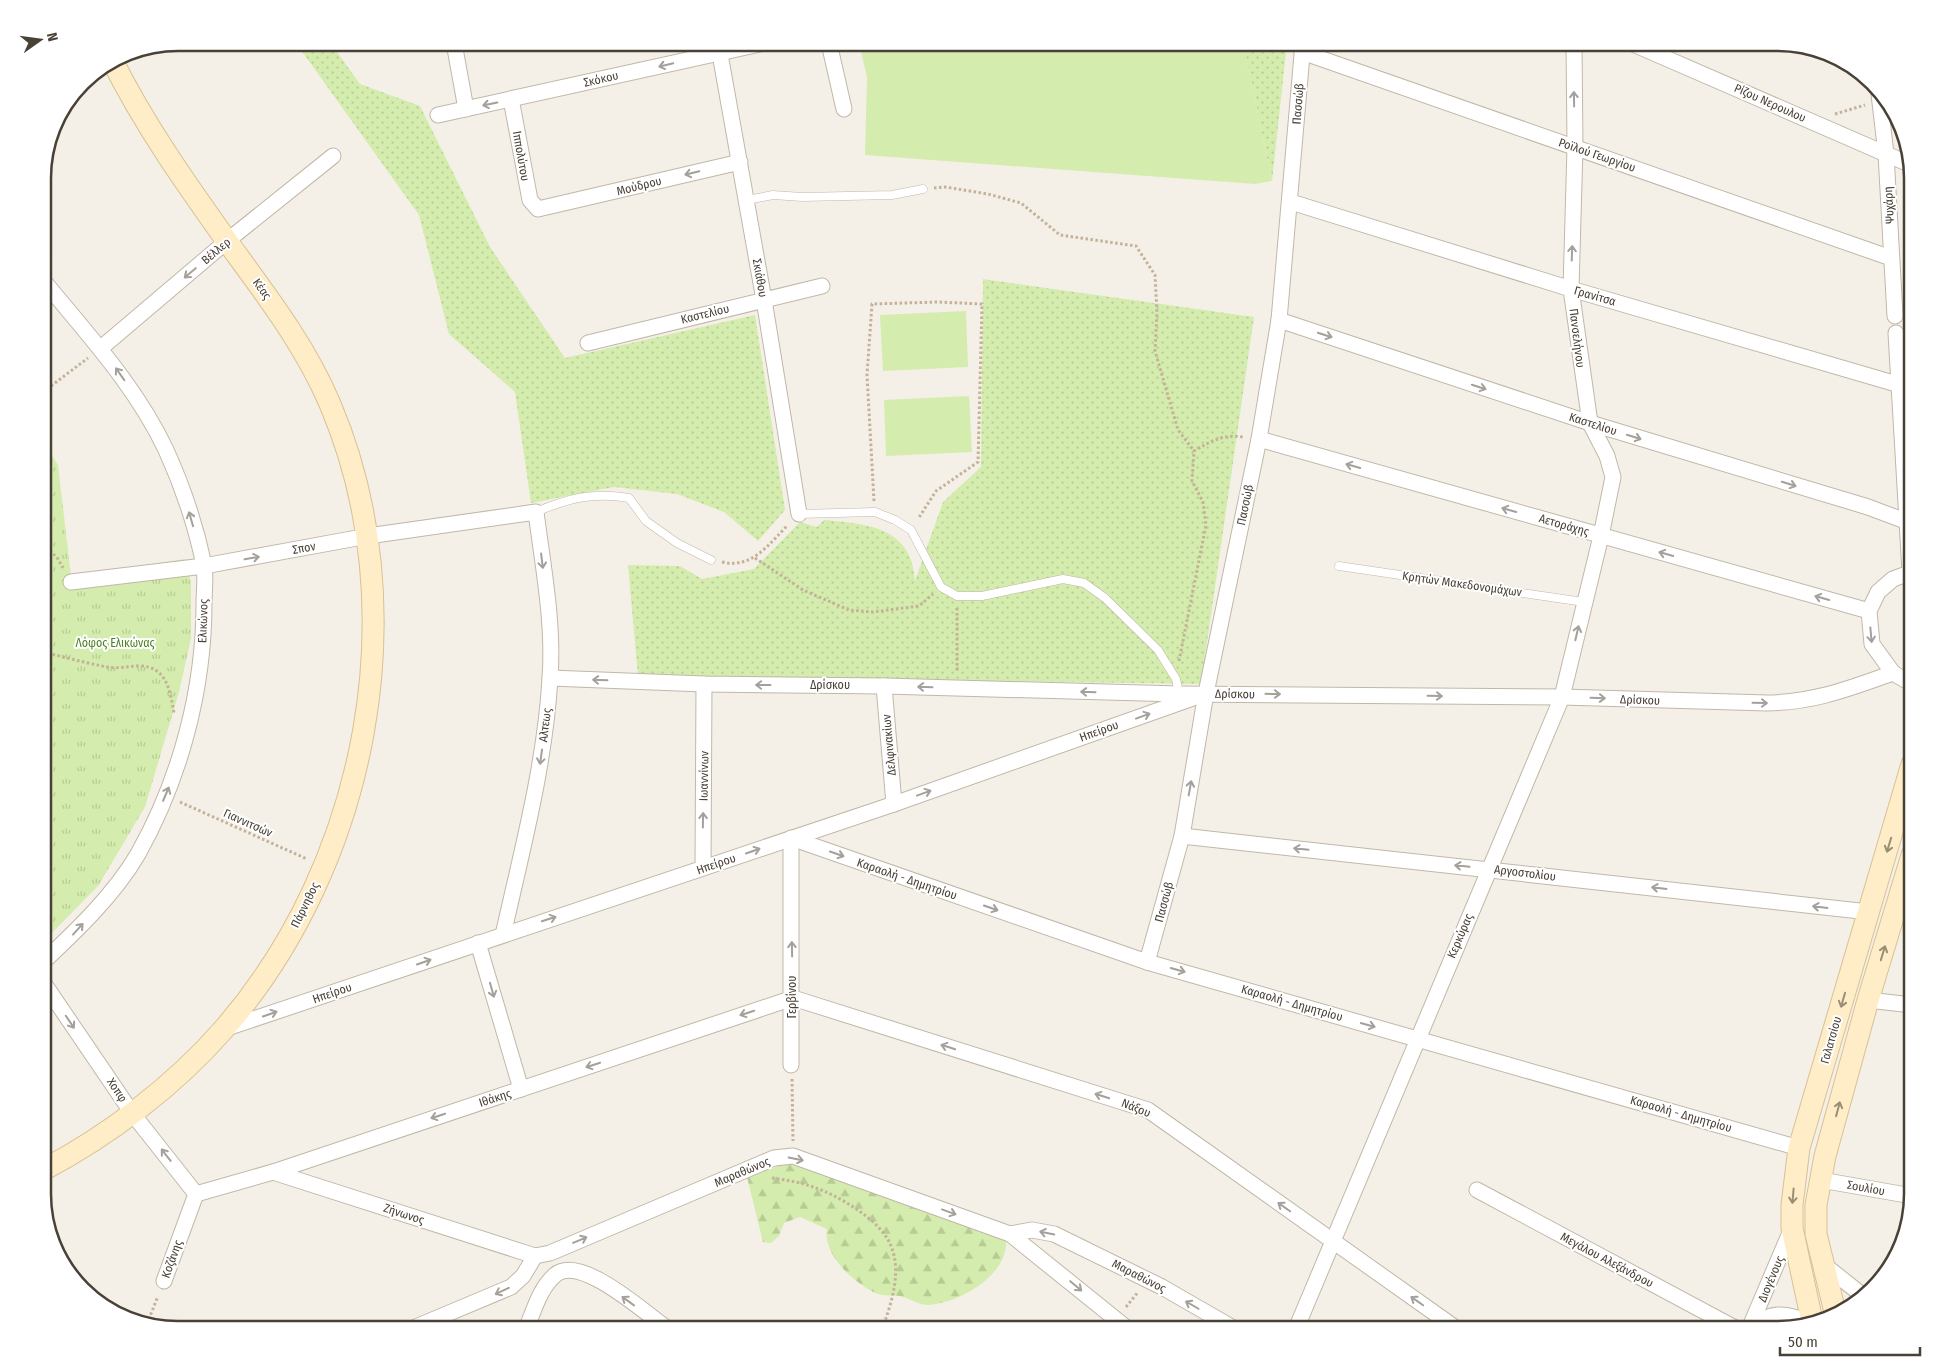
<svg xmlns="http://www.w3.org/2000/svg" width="1955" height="1372" viewBox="0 0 1955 1372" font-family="'Fira Sans Condensed',sans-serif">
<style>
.grass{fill:url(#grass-tufts)}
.forest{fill:url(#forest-firs)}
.park{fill:url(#park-dots)}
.pitch{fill:#d4ecad}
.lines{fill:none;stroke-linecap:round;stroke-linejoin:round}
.lane-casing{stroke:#c1b7a9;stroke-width:9}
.street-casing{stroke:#c1b7a9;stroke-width:17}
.secondary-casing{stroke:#d8c194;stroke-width:23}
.path{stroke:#c4b199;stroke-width:3;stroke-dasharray:2.5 2.5;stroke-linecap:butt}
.lane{stroke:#fff;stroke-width:8}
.street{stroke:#fff;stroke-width:15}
.secondary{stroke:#ffedc7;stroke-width:21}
.oneway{stroke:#a4a09a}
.oneway2{stroke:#9b8e77}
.labels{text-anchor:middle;stroke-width:4;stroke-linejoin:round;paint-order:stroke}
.street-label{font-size:12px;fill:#494036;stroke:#fff}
.park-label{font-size:12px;fill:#4e7f24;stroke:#fff}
.rim{fill:none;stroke:#494036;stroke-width:2.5}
</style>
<defs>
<pattern id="grass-tufts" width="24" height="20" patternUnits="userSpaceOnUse" patternTransform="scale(1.25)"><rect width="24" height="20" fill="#d4ecad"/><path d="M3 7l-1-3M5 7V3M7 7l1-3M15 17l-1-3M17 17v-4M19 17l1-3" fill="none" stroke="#b8cb95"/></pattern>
<pattern id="forest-firs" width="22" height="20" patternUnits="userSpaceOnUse" patternTransform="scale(1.25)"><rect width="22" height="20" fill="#d4ecad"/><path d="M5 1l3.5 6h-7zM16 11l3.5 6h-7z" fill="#b8cb95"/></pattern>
<pattern id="park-dots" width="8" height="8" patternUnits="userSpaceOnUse" patternTransform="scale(1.25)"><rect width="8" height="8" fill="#d4ecad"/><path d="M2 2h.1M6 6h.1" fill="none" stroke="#b8cb95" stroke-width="1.8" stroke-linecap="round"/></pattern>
</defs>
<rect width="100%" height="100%" fill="#f5f0e7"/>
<!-- grass -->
<polygon class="grass" points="43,442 58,465 71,576 185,559 191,583 191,638 179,692 145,807 98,886 43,942"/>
<!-- forest -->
<path class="forest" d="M790 1162 1006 1239C1009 1275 961 1302 929 1305 922 1306 912 1300 904 1297 896 1294 886 1297 878 1294 856 1285 822 1255 827 1229L800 1217 784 1223 779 1236 771 1243 763 1242 747 1177Z"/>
<!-- park -->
<g class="park">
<polygon points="296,43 333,43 334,48 360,84 420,106 490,247 565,358 755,315 785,510 758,541 724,512 677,494 614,487 531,503 515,392 449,334 419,215"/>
<polygon points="1243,43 1287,43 1272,181"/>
<path d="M983 279 1254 317 1201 684 638 676 628 565 680 566 702 579 754 569 800 522 817 527 824 520C868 524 912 527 915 581L943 502 981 467Z"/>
</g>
<!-- pitch -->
<g class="pitch">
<polygon points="859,43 1243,43 1272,181 1255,184 865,155 867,77"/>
<polygon points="966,311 968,367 883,371 880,315"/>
<polygon points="969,396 972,452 886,456 884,400"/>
</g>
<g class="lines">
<!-- lane casing -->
<g class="lane-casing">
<g id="lane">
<polyline points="747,200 773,195 802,197 892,195 923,189"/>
<path d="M536 512C569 498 593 492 629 498L646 521 677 543 711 560"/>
<polyline points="799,514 875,512 895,520 911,530 941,587 957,596 982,596 1063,579 1084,583 1105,598 1158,650 1176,679 1179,694"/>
<polyline points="1339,566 1584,602"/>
</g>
</g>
<!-- street casing -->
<g class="street-casing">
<g id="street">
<polyline points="454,43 466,109"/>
<polyline points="718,43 764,300 799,514"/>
<polyline points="829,43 844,109"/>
<polyline points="1631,43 1909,164"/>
<polyline points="1302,52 1891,258"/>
<polyline points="1879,94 1886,154 1895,316"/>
<polyline points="511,99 530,200 538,209 740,162"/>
<polyline points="438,115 764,43"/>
<polyline points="1291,202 1571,289 1900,385"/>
<path d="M43 280C87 334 136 386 166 450 182 485 196 527 204 565 206 577 204 591 204 604 204 690 180 779 138 854 114 895 77 930 43 962"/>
<polyline points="1279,320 1590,423 1868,507 1908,522"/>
<polyline points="1896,333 1910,572"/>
<polyline points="588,343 822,286"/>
<polyline points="101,348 227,241 333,156"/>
<polyline points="1259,439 1869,611"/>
<path d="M71 582 204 566 368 536 536 512C543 567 554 623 550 678 545 765 522 850 503 935"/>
<polyline points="1893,673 1872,644 1869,611 1878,592 1893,579 1912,572"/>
<path d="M550 678 704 684 884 686 1179 694 1562 697 1767 703C1816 702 1847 689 1893 673L1912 684"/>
<polyline points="884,686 894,804"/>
<polyline points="1182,836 1869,912"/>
<polyline points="703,868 704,684"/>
<polyline points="478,943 521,1089"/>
<polyline points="1147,962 1182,836 1206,693 1259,439 1279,320 1303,43"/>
<polyline points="43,982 132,1113 196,1194"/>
<polyline points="793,998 1148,1110 1457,1329"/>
<polyline points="1868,1000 1912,1005"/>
<polyline points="224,1029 894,804 1193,698"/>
<polyline points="791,1065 791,838 1147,962 1799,1148"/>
<polyline points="273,1172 535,1256 550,1253 774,1158 793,1156 1010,1234 1128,1329"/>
<polyline points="1821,1180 1912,1196"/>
<polyline points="1477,1190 1737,1329"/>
<polyline points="196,1194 273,1172 793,998"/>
<polyline points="1010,1234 1032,1230 1054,1234 1162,1287 1235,1329"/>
<polyline points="1823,1264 1862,1295"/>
<polyline points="164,1281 196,1194"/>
<polyline points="411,1329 511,1287 523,1276 535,1256"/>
<path d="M526 1329C534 1311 539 1289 555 1275 580 1253 646 1314 668 1329"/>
<polyline points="1296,1329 1562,697 1601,536 1613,477 1607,456 1590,423 1571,289 1575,147 1574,43"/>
<polyline points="1749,1329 1792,1228"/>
<path d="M1752 1329C1768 1311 1786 1312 1807 1322"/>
</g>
</g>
<!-- secondary casing -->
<g class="secondary-casing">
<g id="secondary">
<path d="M43 1170C108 1136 174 1086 223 1030 368 864 417 608 330 404 305 345 266 295 229 244 187 185 145 126 113 62"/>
<polyline points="1836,1316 1816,1234 1816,1205 1825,1156 1868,1000 1912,855"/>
<polyline points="1812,1321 1792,1228 1792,1205 1799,1148 1912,764"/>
</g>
</g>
<!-- path -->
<g class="path">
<polyline points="1835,114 1865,105"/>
<polyline points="934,188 945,187 988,194 1021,203 1060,235 1136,246 1155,275 1157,313 1155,351 1178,430 1194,451"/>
<polyline points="47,389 88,358"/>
<polyline points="874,501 867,375 872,304 938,302 982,304 978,462 936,491 918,519"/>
<polyline points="43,543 58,559 63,568"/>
<polyline points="755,558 803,590 849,610 873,612 919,606 933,594"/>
<path d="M722 562C752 569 768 545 788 525"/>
<polyline points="957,608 957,672"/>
<path d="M43 652C64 657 86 663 107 667 118 669 128 666 139 666 167 666 170 691 174 713"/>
<path d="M1179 661 1206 525 1203 502 1192 481 1194 451C1211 441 1223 434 1243 437"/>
<polyline points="180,802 307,859"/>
<polyline points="792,1079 793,1141"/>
<path d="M772 1178C786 1180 800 1182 813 1187 838 1195 882 1221 891 1246 901 1270 893 1298 885 1321"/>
<polyline points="1126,1307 1138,1292"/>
<polyline points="147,1324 158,1296"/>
</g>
<!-- lane -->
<use href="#lane" class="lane"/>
<!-- street -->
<use href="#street" class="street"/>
<!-- secondary -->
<use href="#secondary" class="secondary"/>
</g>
<!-- one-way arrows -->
<defs><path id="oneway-shaft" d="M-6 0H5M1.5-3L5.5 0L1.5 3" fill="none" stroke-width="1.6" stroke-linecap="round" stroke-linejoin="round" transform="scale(1.25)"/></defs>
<g class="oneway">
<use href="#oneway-shaft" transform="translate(666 65) rotate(167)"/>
<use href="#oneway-shaft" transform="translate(1574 99) rotate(-91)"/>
<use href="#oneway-shaft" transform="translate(490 104) rotate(168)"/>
<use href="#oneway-shaft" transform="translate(692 173) rotate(166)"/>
<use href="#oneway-shaft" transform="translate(1572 253) rotate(-88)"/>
<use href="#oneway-shaft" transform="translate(190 273) rotate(140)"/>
<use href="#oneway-shaft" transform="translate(1325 335) rotate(18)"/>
<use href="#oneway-shaft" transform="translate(120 374) rotate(-125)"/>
<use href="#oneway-shaft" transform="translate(1479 387) rotate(18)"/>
<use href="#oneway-shaft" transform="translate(1634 437) rotate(17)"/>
<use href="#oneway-shaft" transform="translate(1353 466) rotate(-164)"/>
<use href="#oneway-shaft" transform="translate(1789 484) rotate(17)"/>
<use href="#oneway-shaft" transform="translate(1509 510) rotate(-164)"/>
<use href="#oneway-shaft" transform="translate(191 519) rotate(-106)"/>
<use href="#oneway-shaft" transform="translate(1666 554) rotate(-164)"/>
<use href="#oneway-shaft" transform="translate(252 558) rotate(-10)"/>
<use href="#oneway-shaft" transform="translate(542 561) rotate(83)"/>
<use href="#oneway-shaft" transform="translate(1822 598) rotate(-164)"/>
<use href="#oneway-shaft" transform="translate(1577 633) rotate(-77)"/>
<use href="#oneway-shaft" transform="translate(1871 635) rotate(85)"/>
<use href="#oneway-shaft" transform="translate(600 680) rotate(-178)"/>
<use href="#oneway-shaft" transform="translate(763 685) rotate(-180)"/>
<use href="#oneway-shaft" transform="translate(925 687) rotate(-178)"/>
<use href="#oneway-shaft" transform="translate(1088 692) rotate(-178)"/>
<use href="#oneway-shaft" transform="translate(1273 694) rotate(1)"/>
<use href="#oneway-shaft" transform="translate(1435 696) rotate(1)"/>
<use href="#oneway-shaft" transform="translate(1598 698) rotate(2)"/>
<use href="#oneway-shaft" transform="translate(1760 703) rotate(1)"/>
<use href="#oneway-shaft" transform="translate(1143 716) rotate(-20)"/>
<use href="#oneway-shaft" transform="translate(541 757) rotate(98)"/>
<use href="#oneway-shaft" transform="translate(1190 788) rotate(-80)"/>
<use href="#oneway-shaft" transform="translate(924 793) rotate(-20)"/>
<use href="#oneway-shaft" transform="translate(166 794) rotate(-67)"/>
<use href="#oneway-shaft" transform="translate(703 820) rotate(-89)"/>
<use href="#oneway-shaft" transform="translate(1301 849) rotate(-174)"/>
<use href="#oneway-shaft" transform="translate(753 851) rotate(-19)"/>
<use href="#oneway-shaft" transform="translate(837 854) rotate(19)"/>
<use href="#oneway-shaft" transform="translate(1462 866) rotate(-174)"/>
<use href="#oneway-shaft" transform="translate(1659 888) rotate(-173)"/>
<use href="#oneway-shaft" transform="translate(1820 907) rotate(-173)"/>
<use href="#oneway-shaft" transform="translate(991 908) rotate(19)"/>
<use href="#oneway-shaft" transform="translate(549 919) rotate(-18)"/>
<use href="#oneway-shaft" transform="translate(78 929) rotate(-48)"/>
<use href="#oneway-shaft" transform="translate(792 949) rotate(-91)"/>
<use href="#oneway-shaft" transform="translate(424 962) rotate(-19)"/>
<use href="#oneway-shaft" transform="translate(1178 970) rotate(16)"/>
<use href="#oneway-shaft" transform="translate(492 990) rotate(74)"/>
<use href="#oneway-shaft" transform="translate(747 1013) rotate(162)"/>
<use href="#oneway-shaft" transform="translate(270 1014) rotate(-19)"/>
<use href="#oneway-shaft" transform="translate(70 1022) rotate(56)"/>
<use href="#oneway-shaft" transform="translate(1368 1025) rotate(16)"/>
<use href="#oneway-shaft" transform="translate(948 1047) rotate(-162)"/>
<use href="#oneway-shaft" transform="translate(593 1065) rotate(162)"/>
<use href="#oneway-shaft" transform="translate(1102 1096) rotate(-162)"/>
<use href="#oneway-shaft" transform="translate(438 1116) rotate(162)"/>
<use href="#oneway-shaft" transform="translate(166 1155) rotate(-128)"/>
<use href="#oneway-shaft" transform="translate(796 1159) rotate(11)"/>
<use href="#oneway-shaft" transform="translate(1284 1207) rotate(-145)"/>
<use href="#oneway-shaft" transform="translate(949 1212) rotate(20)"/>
<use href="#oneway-shaft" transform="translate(1047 1233) rotate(-169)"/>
<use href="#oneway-shaft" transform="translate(580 1240) rotate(-23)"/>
<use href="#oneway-shaft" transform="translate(1076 1286) rotate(40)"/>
<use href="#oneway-shaft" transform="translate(502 1291) rotate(155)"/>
<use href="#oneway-shaft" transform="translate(628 1301) rotate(-144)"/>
<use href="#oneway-shaft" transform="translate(1417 1301) rotate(-145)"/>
<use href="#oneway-shaft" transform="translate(1192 1305) rotate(-150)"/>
</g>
<g class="oneway2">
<use href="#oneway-shaft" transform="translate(1889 845) rotate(107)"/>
<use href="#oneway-shaft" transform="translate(1883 953) rotate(-73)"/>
<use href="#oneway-shaft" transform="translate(1843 1000) rotate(106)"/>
<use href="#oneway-shaft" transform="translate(1838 1109) rotate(-75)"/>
<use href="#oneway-shaft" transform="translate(1793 1196) rotate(95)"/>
</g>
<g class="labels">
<!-- street labels -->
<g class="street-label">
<text transform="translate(601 79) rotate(-13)" y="4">Σκόκου</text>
<text transform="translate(1770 103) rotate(24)" y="4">Ρίζου Νερουλου</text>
<text transform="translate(1298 104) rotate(-86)" y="4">Πασσώβ</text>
<text transform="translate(1597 155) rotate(19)" y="4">Ροϊλού Γεωργίου</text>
<text transform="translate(521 156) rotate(80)" y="4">Ιππολύτου</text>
<text transform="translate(639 186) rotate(-14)" y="4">Μούδρου</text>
<text transform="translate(1889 205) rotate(-93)" y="4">Ψυχάρη</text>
<text transform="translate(216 251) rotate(-40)" y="4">Βέλλερ</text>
<text transform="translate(760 278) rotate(80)" y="4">Σκιάθου</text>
<text transform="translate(262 289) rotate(54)" y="4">Κέας</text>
<text transform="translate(1595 296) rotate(16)" y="4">Γρανίτσα</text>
<text transform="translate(705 314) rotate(-14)" y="4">Καστελίου</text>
<text transform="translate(1577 338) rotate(83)" y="4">Πανσελήνου</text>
<text transform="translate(1593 424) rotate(18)" y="4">Καστελίου</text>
<text transform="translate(1245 505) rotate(-78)" y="4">Πασσώβ</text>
<text transform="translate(1564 525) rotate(16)" y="4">Αετοράχης</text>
<text transform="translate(304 548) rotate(-10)" y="4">Σπον</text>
<text transform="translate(1462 584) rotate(8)" y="4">Κρητών Μακεδονομάχων</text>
<text transform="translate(203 621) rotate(-88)" y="4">Ελικώνος</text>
<text x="830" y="689">Δρίσκου</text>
<text transform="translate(1235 694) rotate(1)" y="4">Δρίσκου</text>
<text transform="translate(1640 700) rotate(2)" y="4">Δρίσκου</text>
<text transform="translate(545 725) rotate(-83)" y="4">Αλτεως</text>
<text transform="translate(1099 731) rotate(-20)" y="4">Ηπείρου</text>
<text transform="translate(889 745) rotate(-95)" y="4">Δελφινακίων</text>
<text transform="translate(704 776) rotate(-89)" y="4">Ιωαννίνων</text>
<text transform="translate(248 823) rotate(24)" y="4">Γιαννιτσών</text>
<text transform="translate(716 864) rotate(-19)" y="4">Ηπείρου</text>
<text transform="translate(1525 873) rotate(7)" y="4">Αργοστολίου</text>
<text transform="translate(907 879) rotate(19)" y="4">Καραολή - Δημητρίου</text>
<text transform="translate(1164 902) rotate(-75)" y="4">Πασσώβ</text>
<text transform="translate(305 905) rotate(-64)" y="4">Πάρνηθος</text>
<text transform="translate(1460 936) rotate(-67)" y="4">Κερκύρας</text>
<text transform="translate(332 993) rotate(-19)" y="4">Ηπείρου</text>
<text transform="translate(792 997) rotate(-90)" y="4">Γερβίνου</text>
<text transform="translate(1292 1003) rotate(16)" y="4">Καραολή - Δημητρίου</text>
<text transform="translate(1831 1040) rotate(-74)" y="4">Γαλατσίου</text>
<text transform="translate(117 1090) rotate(56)" y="4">Χοπφ</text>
<text transform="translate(495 1098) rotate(-18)" y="4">Ιθάκης</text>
<text transform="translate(1136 1108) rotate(22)" y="4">Νάξου</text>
<text transform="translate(1681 1114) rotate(16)" y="4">Καραολή - Δημητρίου</text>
<text transform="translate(742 1172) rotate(-23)" y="4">Μαραθώνος</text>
<text transform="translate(1866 1188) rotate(10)" y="4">Σουλίου</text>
<text transform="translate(404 1214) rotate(18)" y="4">Ζήνωνος</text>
<text transform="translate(172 1259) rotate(-70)" y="4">Κοζάνης</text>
<text transform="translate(1607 1260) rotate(28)" y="4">Μεγάλου Αλεξάνδρου</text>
<text transform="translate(1139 1276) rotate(27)" y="4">Μαραθώνος</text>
<text transform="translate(1771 1279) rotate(-67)" y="4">Διογένους</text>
</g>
<!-- park labels -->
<g class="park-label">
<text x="115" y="647">Λόφος Ελικώνας</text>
</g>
</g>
<!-- crop -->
<path d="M0 0H1955V1372H0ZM178 51H1777A127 127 0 0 1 1904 178V1194A127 127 0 0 1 1777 1321H178A127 127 0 0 1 51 1194V178A127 127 0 0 1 178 51Z" fill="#fff" fill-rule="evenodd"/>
<path class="rim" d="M178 51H1777A127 127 0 0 1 1904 178V1194A127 127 0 0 1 1777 1321H178A127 127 0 0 1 51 1194V178A127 127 0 0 1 178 51Z"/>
<!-- north arrow -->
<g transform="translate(40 40) rotate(76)" stroke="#ffffff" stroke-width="4" paint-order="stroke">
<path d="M0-4L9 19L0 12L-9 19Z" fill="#494036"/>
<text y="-8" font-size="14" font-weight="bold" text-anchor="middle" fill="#494036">N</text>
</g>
<!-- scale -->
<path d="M1780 1347v8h140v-8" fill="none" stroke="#494036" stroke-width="2.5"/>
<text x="1788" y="1347" font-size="15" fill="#494036" stroke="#ffffff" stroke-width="4" paint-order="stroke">50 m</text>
</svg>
